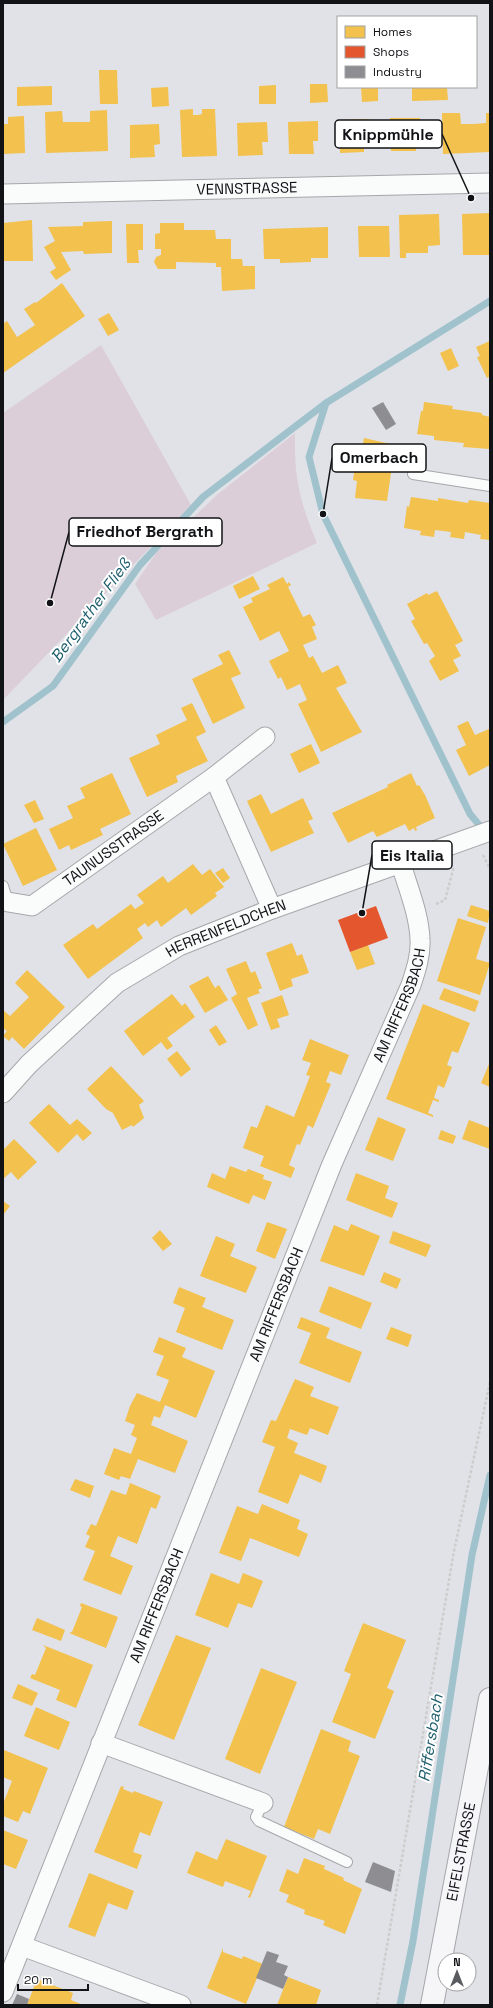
<svg xmlns="http://www.w3.org/2000/svg" width="493" height="2008" viewBox="0 0 493 2008" font-family="'Space Grotesk',sans-serif">
<style>
.green{fill:#dcced8}
.homes{fill:#f2c14e}
.shops{fill:#e4572e}
.industry{fill:#8d8d92}
.lines{fill:none;stroke-linecap:round;stroke-linejoin:round}
.stream{stroke:#9fc2cc;stroke-width:7}
.service-casing{stroke:#a6a7aa;stroke-width:12}
.minor-casing{stroke:#a6a7aa;stroke-width:21}
.secondary-casing{stroke:#a6a7aa;stroke-width:24}
.path{stroke:#cdcdce;stroke-width:2.5;stroke-dasharray:3 2;stroke-linecap:butt}
.service{stroke:#fafbfb;stroke-width:10}
.minor{stroke:#fafbfb;stroke-width:19}
.secondary{stroke:#f6f5f8;stroke-width:22}
.labels{text-anchor:middle;stroke-width:4;stroke-linejoin:round;paint-order:stroke}
.street-label{font-size:15px;fill:#121316;stroke:#fff}
.water-label{font-size:16px;font-style:italic;fill:#1d5e6d;stroke:#fff}
.leader{fill:none;stroke:#121316;stroke-width:1.5}
.callout-dot{fill:#121316;stroke:#fff;stroke-width:1.5}
.callout{fill:#fff;stroke:#121316;stroke-width:1.5}
.callout-label{font-size:16px;text-anchor:middle;font-weight:bold;fill:#121316}
</style>
<rect width="100%" height="100%" fill="#e1e2e7"/>
<!-- green -->
<g class="green">
<polygon points="101,345 191,505 3,700 3,413"/>
<path d="M295 433C294 479 300 502 317 543L156 620 135 584 157 552 218 494Z"/>
</g>
<!-- homes -->
<g class="homes">
<polygon points="99,70 117,70 118,104 100,104"/>
<polygon points="310,84 327,84 328,102 310,103"/>
<polygon points="276,85 276,104 259,104 259,86"/>
<polygon points="52,86 52,105 17,106 17,87"/>
<polygon points="168,87 169,106 152,107 151,88"/>
<polygon points="361,87 378,87 378,101 362,102"/>
<polygon points="412,87 447,87 448,100 412,101"/>
<polygon points="193,109 193,115 198,115 202,114 202,109 215,109 217,156 182,157 180,110"/>
<polygon points="107,110 108,151 46,153 45,112 62,111 63,122 90,122 90,111"/>
<polygon points="442,113 460,113 461,124 474,124 486,123 486,113 490,113 490,152 443,154"/>
<polygon points="24,116 25,153 3,154 3,124 8,124 8,117"/>
<polygon points="390,118 420,118 420,138 415,138 416,151 391,151"/>
<polygon points="369,119 369,139 364,139 364,152 340,153 339,120"/>
<polygon points="318,121 318,141 313,141 314,154 289,154 288,122"/>
<polygon points="267,122 268,142 262,142 263,155 238,156 237,123"/>
<polygon points="159,124 160,144 154,145 155,157 130,158 130,125"/>
<polygon points="490,213 490,255 463,255 462,214"/>
<polygon points="439,214 440,245 428,246 428,253 406,253 406,258 400,258 399,215"/>
<polygon points="32,220 33,261 3,261 3,223"/>
<polygon points="112,221 112,253 84,254 83,251 61,252 71,270 56,280 50,272 56,268 44,247 55,241 48,227 83,226 83,222"/>
<polygon points="160,223 184,223 184,230 215,230 216,239 231,239 231,259 242,259 243,266 255,266 255,289 222,291 221,267 216,267 216,263 176,262 176,269 158,269 154,262 156,257 161,255 161,249 155,249 155,234 160,233"/>
<polygon points="126,224 143,224 143,250 138,250 139,263 127,263"/>
<polygon points="358,226 389,226 390,257 359,257"/>
<polygon points="328,227 328,258 311,258 311,262 280,263 280,259 264,259 263,229"/>
<polygon points="62,283 85,316 3,373 3,324 7,321 17,337 35,325 24,309 35,302 36,303"/>
<polygon points="109,313 119,330 108,336 98,319"/>
<polygon points="490,341 490,376 487,378 477,357 480,356 476,347"/>
<polygon points="451,348 459,366 448,371 440,353"/>
<polygon points="424,402 453,406 452,409 482,413 482,415 490,417 490,449 463,447 464,443 434,440 434,436 417,434 421,411 423,411"/>
<polygon points="364,438 395,445 387,501 355,498 357,481 353,480 357,454 361,455"/>
<polygon points="411,497 438,501 438,498 468,503 469,500 490,503 490,540 480,539 481,535 465,532 464,539 450,537 451,532 435,530 434,537 420,535 421,531 404,528 407,506 409,507"/>
<polygon points="253,576 260,589 239,599 233,586"/>
<polygon points="283,577 287,584 289,582 291,585 288,587 303,617 310,614 316,625 312,627 317,639 303,645 309,658 313,656 322,673 338,665 347,683 336,688 362,732 321,752 298,704 307,700 300,684 287,690 281,677 278,679 269,661 289,651 279,631 260,641 243,607 253,602 251,598 270,589 267,585"/>
<polygon points="437,591 463,641 455,645 461,656 453,660 459,671 440,681 429,661 435,656 427,643 424,644 411,621 415,619 407,604 427,593 428,595"/>
<polygon points="229,650 241,674 231,678 245,708 213,724 192,679 223,664 218,655"/>
<polygon points="192,703 206,732 196,737 208,761 176,776 178,782 147,797 129,758 160,744 156,735 187,720 181,708"/>
<polygon points="468,721 475,735 489,729 490,731 490,765 469,776 456,750 466,745 457,726"/>
<polygon points="311,744 320,763 299,773 290,754"/>
<polygon points="112,773 131,814 100,829 103,835 71,850 69,845 59,850 49,829 73,818 67,806 85,798 80,788"/>
<polygon points="411,773 417,786 419,785 425,795 435,818 416,827 417,830 415,831 414,828 409,831 405,824 377,837 373,831 348,843 332,813 388,787 387,785"/>
<polygon points="261,794 271,814 303,798 313,819 308,821 314,833 271,852 247,801"/>
<polygon points="35,800 44,819 34,823 24,805"/>
<polygon points="36,828 57,870 23,886 3,844"/>
<polygon points="193,864 202,875 210,869 224,887 215,893 217,896 191,915 186,908 161,927 157,920 148,927 145,923 137,929 143,938 88,979 63,945 93,924 97,929 131,904 135,909 144,903 137,895 163,876 168,883"/>
<polygon points="223,868 230,878 223,883 215,873"/>
<polygon points="471,905 490,911 488,923 467,916"/>
<polygon points="458,918 486,927 476,959 490,963 480,995 437,981"/>
<polygon points="292,943 297,956 302,954 309,973 291,979 293,986 280,991 266,953"/>
<polygon points="368,945 375,964 357,970 350,952"/>
<polygon points="246,961 251,973 255,971 262,988 258,990 260,993 247,998 258,1025 248,1030 231,998 237,994 226,969"/>
<polygon points="27,970 65,1007 24,1049 12,1037 9,1041 3,1036 7,1031 3,1028 3,1010 10,1016 29,997 15,983"/>
<polygon points="208,976 215,988 219,985 228,1000 205,1013 189,986"/>
<polygon points="444,988 479,1001 475,1012 439,999"/>
<polygon points="172,994 182,1006 185,1003 195,1017 167,1038 173,1046 167,1050 161,1042 143,1056 124,1031"/>
<polygon points="282,995 289,1015 277,1019 280,1027 271,1030 261,1003"/>
<polygon points="423,1004 470,1023 458,1053 452,1051 447,1065 452,1067 444,1088 438,1085 434,1098 439,1100 439,1102 433,1100 428,1113 433,1115 433,1117 386,1099"/>
<polygon points="216,1025 227,1042 219,1046 209,1030"/>
<polygon points="310,1039 349,1055 341,1075 330,1071 326,1082 331,1084 313,1128 308,1125 300,1145 297,1144 289,1165 295,1168 291,1178 260,1166 264,1156 243,1148 251,1126 257,1128 266,1105 294,1117 310,1076 306,1075 311,1063 302,1060"/>
<polygon points="177,1051 191,1069 181,1077 167,1059"/>
<polygon points="489,1064 490,1064 490,1087 481,1083"/>
<polygon points="111,1066 144,1101 139,1105 144,1118 133,1127 132,1125 122,1130 113,1113 106,1109 87,1089"/>
<polygon points="49,1104 70,1125 77,1119 92,1133 83,1141 77,1134 58,1153 29,1123"/>
<polygon points="378,1117 406,1129 393,1161 365,1150"/>
<polygon points="469,1120 490,1128 490,1149 462,1139"/>
<polygon points="441,1130 456,1136 453,1144 438,1139"/>
<polygon points="14,1139 37,1162 18,1180 11,1172 3,1179 3,1150"/>
<polygon points="230,1166 246,1172 248,1169 264,1175 263,1179 272,1182 265,1200 253,1195 249,1204 207,1187 212,1173 225,1179"/>
<polygon points="356,1173 389,1186 385,1198 398,1203 392,1218 346,1200"/>
<polygon points="3,1201 10,1206 3,1215"/>
<polygon points="267,1222 287,1229 275,1259 256,1251"/>
<polygon points="351,1224 380,1236 364,1276 320,1261 334,1225 348,1231"/>
<polygon points="160,1230 172,1244 163,1251 152,1238"/>
<polygon points="393,1231 431,1245 426,1257 389,1243"/>
<polygon points="216,1236 235,1244 230,1256 257,1267 246,1293 200,1276"/>
<polygon points="384,1272 401,1279 397,1289 380,1282"/>
<polygon points="329,1286 372,1303 361,1329 319,1312"/>
<polygon points="179,1287 206,1298 202,1307 234,1320 222,1350 176,1332 185,1308 173,1303"/>
<polygon points="301,1317 330,1328 326,1338 362,1352 350,1383 299,1363 311,1333 297,1328"/>
<polygon points="391,1327 412,1335 408,1347 386,1339"/>
<polygon points="159,1337 186,1348 182,1357 215,1371 196,1418 165,1405 160,1418 154,1416 151,1425 188,1441 175,1473 138,1459 130,1479 121,1476 119,1480 104,1474 114,1448 131,1454 137,1438 131,1435 135,1425 125,1421 130,1406 137,1393 160,1402 169,1380 156,1375 164,1356 153,1352"/>
<polygon points="295,1379 314,1387 310,1396 339,1407 328,1435 310,1428 307,1435 290,1429 287,1438 298,1443 294,1453 327,1466 321,1483 300,1474 288,1504 258,1492 275,1447 262,1442 271,1420 276,1421"/>
<polygon points="75,1479 94,1486 90,1498 70,1490"/>
<polygon points="130,1483 161,1496 156,1509 151,1507 137,1544 118,1536 110,1556 133,1566 121,1595 83,1580 95,1551 85,1547 90,1536 86,1534 91,1524 96,1526 111,1490 126,1495"/>
<polygon points="262,1504 300,1520 297,1529 308,1534 299,1557 250,1538 241,1561 219,1553 237,1506 258,1514"/>
<polygon points="211,1573 239,1584 243,1573 263,1581 252,1608 238,1603 228,1628 195,1615"/>
<polygon points="81,1603 118,1617 106,1648 69,1633 72,1632 82,1607 80,1606"/>
<polygon points="37,1618 65,1630 61,1641 32,1630"/>
<polygon points="363,1623 406,1640 387,1688 394,1691 375,1739 332,1722 351,1674 344,1671"/>
<polygon points="176,1635 211,1648 174,1740 138,1725"/>
<polygon points="43,1645 93,1665 76,1708 56,1700 60,1690 30,1678 32,1674 35,1675 46,1648"/>
<polygon points="261,1668 297,1682 260,1774 225,1759"/>
<polygon points="18,1684 38,1693 32,1706 12,1698"/>
<polygon points="36,1707 70,1722 59,1750 24,1736"/>
<polygon points="321,1729 351,1741 348,1751 360,1756 330,1834 318,1829 314,1839 284,1827"/>
<polygon points="4,1750 48,1768 30,1814 23,1811 18,1822 3,1816 3,1804 12,1781 3,1777"/>
<polygon points="121,1786 124,1787 123,1789 133,1793 134,1791 163,1802 150,1836 140,1832 133,1852 142,1855 137,1869 94,1852"/>
<polygon points="3,1830 28,1840 16,1869 3,1864"/>
<polygon points="226,1839 267,1856 250,1898 248,1897 251,1891 225,1881 223,1887 187,1873 196,1851 217,1860"/>
<polygon points="304,1858 325,1866 324,1869 344,1878 343,1880 362,1889 345,1934 323,1925 325,1921 304,1914 305,1910 286,1902 289,1895 279,1891 287,1869 298,1874"/>
<polygon points="89,1873 134,1891 127,1910 108,1903 95,1937 68,1927"/>
<polygon points="223,1948 223,1952 242,1959 243,1956 263,1964 246,2004 207,1988"/>
<polygon points="288,1977 321,1990 316,2005 277,2005"/>
<polygon points="37,1979 73,1993 71,2000 83,2005 27,2005"/>
</g>
<!-- shops -->
<polygon class="shops" points="376,906 388,938 350,952 338,920"/>
<!-- industry -->
<g class="industry">
<polygon points="383,402 396,424 386,430 372,408"/>
<polygon points="373,1862 395,1871 391,1892 365,1882"/>
<polygon points="267,1951 279,1955 276,1962 288,1966 284,1975 288,1977 283,1989 256,1978"/>
<polygon points="17,1994 29,1999 27,2005 12,2005"/>
</g>
<g class="lines">
<!-- stream -->
<g class="stream">
<polyline points="3,722 53,686 140,565 203,497 326,403"/>
<polyline points="485,832 470,814 323,514 309,457 326,403 490,301"/>
<polyline points="400,2005 413,1941 472,1555 490,1475"/>
</g>
<!-- service casing -->
<g class="service-casing">
<g id="service">
<polyline points="413,474 490,486"/>
<polyline points="3,886 8,902"/>
<polyline points="263,1803 256,1817 259,1821 347,1862"/>
</g>
</g>
<!-- minor casing -->
<g class="minor-casing">
<g id="minor">
<path id="s1" d="M3 194 490 183"/>
<polyline points="214,777 265,737"/>
<path id="s2" d="M8 902 32 906 214 777 272 909"/>
<path id="s3" d="M3 1093 29 1064 117 983 179 946 272 909 490 831"/>
<polyline points="101,1743 263,1803"/>
<polyline points="22,1946 181,2005"/>
<path id="s4" d="M3 1992 332 1164 411 985C416 970 421 955 420 939 419 914 408 888 401 864"/>
</g>
</g>
<!-- secondary casing -->
<g class="secondary-casing">
<g id="secondary">
<path id="s5" d="M432 2005 490 1699"/>
</g>
</g>
<!-- path -->
<g class="path">
<polyline points="483,855 490,869"/>
<polyline points="436,904 445,900 454,866"/>
<polyline points="377,2005 454,1551 490,1382"/>
</g>
<!-- service -->
<use href="#service" class="service"/>
<!-- minor -->
<use href="#minor" class="minor"/>
<!-- secondary -->
<use href="#secondary" class="secondary"/>
</g>
<g class="labels">
<!-- street labels -->
<g class="street-label">
<text dy="5" stroke="none"><textPath href="#s1" startOffset="244">VENNSTRASSE</textPath></text>
<text dy="5" stroke="none"><textPath href="#s2" startOffset="124">TAUNUSSTRASSE</textPath></text>
<text dy="5" stroke="none"><textPath href="#s3" startOffset="281">HERRENFELDCHEN</textPath></text>
<text dy="5" stroke="none"><textPath href="#s4" startOffset="1064">AM RIFFERSBACH</textPath></text>
<text dy="5" stroke="none"><textPath href="#s4" startOffset="740">AM RIFFERSBACH</textPath></text>
<text dy="5" stroke="none"><textPath href="#s4" startOffset="416">AM RIFFERSBACH</textPath></text>
<text dy="5" stroke="none"><textPath href="#s5" startOffset="156">EIFELSTRASSE</textPath></text>
</g>
<!-- water labels -->
<g class="water-label">
<text transform="translate(90 610) rotate(-54)" y="6">Bergrather Fließ</text>
<text transform="translate(430 1738) rotate(-81)" y="6">Riffersbach</text>
</g>
</g>
<!-- callouts -->
<path class="leader" d="M471 198L442 134M323 514L332 458M50 603L69 532M362 913L372 855"/>
<g class="callout-dot">
<circle cx="471" cy="198" r="4"/>
<circle cx="323" cy="514" r="4"/>
<circle cx="50" cy="603" r="4"/>
<circle cx="362" cy="913" r="4"/>
</g>
<g class="callout">
<rect x="335" y="120" width="107" height="28" rx="4"/>
<rect x="332" y="444" width="94" height="28" rx="4"/>
<rect x="69" y="518" width="153" height="28" rx="4"/>
<rect x="372" y="841" width="80" height="28" rx="4"/>
</g>
<g class="callout-label">
<text x="388" y="140">Knippmühle</text>
<text x="379" y="463">Omerbach</text>
<text x="145" y="537">Friedhof Bergrath</text>
<text x="412" y="861">Eis Italia</text>
</g>
<!-- border -->
<rect width="493" height="2008" fill="none" stroke="#121316" stroke-width="8"/>
<!-- legend -->
<rect x="337" y="16" width="140" height="72" fill="#ffffff" stroke="#a0a1a2"/>
<rect x="345" y="26" width="20" height="12" fill="#f2c14e" stroke="#a0a1a2"/>
<text x="373" y="36" font-size="12" fill="#121316">Homes</text>
<rect x="345" y="46" width="20" height="12" fill="#e4572e" stroke="#a0a1a2"/>
<text x="373" y="56" font-size="12" fill="#121316">Shops</text>
<rect x="345" y="66" width="20" height="12" fill="#8d8d92" stroke="#a0a1a2"/>
<text x="373" y="76" font-size="12" fill="#121316">Industry</text>
<!-- north arrow -->
<g transform="translate(457 1972)"><circle r="19" fill="#ffffff" stroke="#a0a1a2"/>
<path d="M0-3L7 15L0 10L-7 15Z" fill="#5a5b5f"/>
<text y="-6" font-size="11" font-weight="bold" text-anchor="middle" fill="#121316">N</text>
</g>
<!-- scale -->
<path d="M18 1984v6h70v-6" fill="none" stroke="#121316" stroke-width="2"/>
<text x="24" y="1984" font-size="12" fill="#121316" stroke="#ffffff" stroke-width="3" paint-order="stroke">20 m</text>
</svg>
